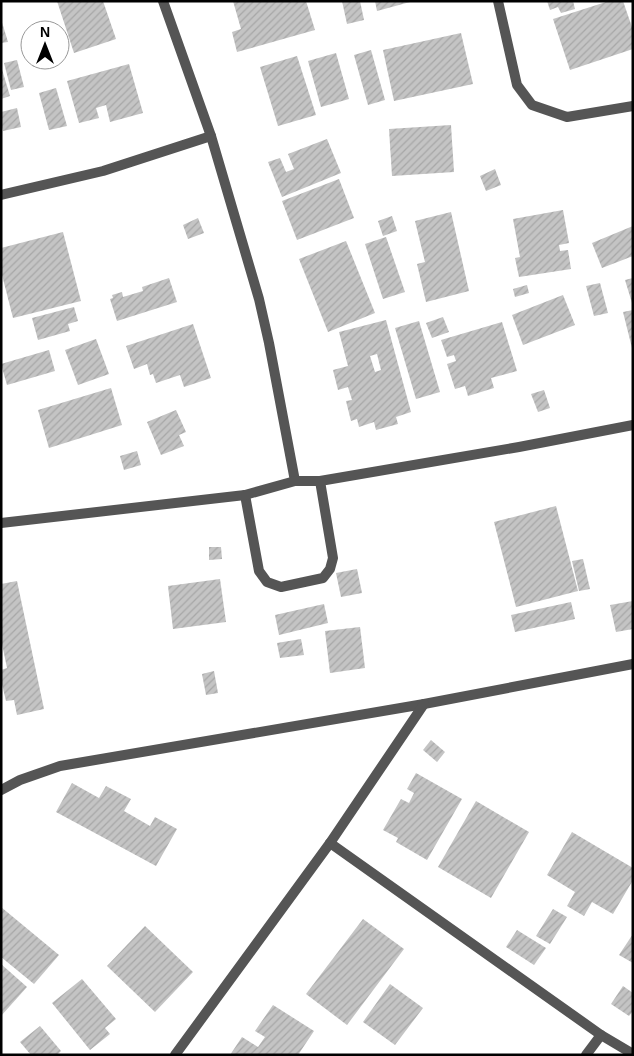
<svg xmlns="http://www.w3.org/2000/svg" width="634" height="1056" viewBox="0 0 634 1056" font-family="Arial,sans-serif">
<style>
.building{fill:url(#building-hatch);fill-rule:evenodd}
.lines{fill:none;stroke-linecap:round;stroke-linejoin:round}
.service{stroke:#555;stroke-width:10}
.minor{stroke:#555;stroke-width:10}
.tertiary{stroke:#555;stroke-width:10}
</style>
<defs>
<pattern id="building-hatch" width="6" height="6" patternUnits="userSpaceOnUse" patternTransform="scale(1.25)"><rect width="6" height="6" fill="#c4c4c4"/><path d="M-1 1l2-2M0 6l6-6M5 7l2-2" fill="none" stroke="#a7a7a7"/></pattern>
</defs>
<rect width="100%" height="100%" fill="#fff"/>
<!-- building -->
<g class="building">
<polygon points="57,1 103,1 116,39 74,53"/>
<polygon points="233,1 306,1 315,30 237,52 232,32 241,29"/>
<polygon points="342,1 360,1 364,20 347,24"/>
<polygon points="375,1 410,1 410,2 377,11"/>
<polygon points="547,1 573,1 575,9 561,13 558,7 550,10"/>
<polygon points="609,1 623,1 633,30 633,49 570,70 553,19"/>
<polygon points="1,19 8,42 1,43"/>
<polygon points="48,23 50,30 29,30 28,28"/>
<polygon points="461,33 473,84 394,101 383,50"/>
<polygon points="30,34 30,55 29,55 24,36"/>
<polygon points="371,50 385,100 368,105 354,55"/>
<polygon points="336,53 349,99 321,107 308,61"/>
<polygon points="297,56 316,115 278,126 260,67"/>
<polygon points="17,60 24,87 11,90 4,63"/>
<polygon points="31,60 57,60 57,61 33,67"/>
<polygon points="129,64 143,113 110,122 106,105 96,108 99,118 79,123 67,81"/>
<polygon points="1,66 10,96 1,99"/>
<polygon points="56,88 67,126 49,130 39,93"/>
<polygon points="17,108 21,127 3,131 1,124 1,112"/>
<polygon points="451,125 454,172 392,176 389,129"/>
<polygon points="327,139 341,173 282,197 268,162 280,158 286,172 294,169 288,154"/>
<polygon points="495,169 501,185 486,191 480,176"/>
<polygon points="339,179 354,218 297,240 282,201"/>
<polygon points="563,210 569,243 559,245 560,251 568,250 571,269 519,277 515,258 520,257 513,219"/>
<polygon points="451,212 469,291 426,302 417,264 425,262 415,221"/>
<polygon points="392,216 397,231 383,236 378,221"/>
<polygon points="198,218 204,233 188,239 183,225"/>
<polygon points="633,226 633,256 602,268 592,243"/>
<polygon points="63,232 81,301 13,318 1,271 1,248"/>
<polygon points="386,237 405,292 383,299 365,244"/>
<polygon points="346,241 375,313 328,332 299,259"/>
<polygon points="169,278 177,302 117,321 110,299 113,298 112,295 122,292 123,297 143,291 142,287"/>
<polygon points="633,278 633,303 632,303 625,280"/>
<polygon points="600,283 608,313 594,316 586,286"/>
<polygon points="527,285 529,293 515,297 513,289"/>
<polygon points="563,295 575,325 523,345 512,315"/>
<polygon points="74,307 78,321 68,324 70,331 38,340 32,318"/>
<polygon points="633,310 633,348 632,348 623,312"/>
<polygon points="443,317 449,332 432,338 426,323"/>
<path d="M386 320 411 412 396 417 398 424 376 430 374 422 359 427 357 419 351 421 346 401 352 400 348 387 338 390 333 370 348 366 339 332ZM377 354 381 370 375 372 370 356Z"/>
<polygon points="419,321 440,392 416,399 395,328"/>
<polygon points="502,322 517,371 491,378 494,388 468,396 465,386 455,389 447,364 456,361 454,355 447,357 441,340"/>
<polygon points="193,324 211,378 184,387 180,375 156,383 153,374 150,375 147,364 134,369 126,346"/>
<polygon points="96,339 109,374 78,385 65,350"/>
<polygon points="49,350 55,371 7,385 1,364"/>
<polygon points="111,388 122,425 49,448 38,410"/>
<polygon points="544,390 550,408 538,412 531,394"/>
<polygon points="176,410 186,432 179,435 184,446 161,455 147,422"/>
<polygon points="137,451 141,465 124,470 120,456"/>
<polygon points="556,506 578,591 516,607 494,522"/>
<polygon points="209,547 221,547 222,559 209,560"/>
<polygon points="583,559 590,589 579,591 572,561"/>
<polygon points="357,569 362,593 341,597 336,573"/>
<polygon points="220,579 226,622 173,629 168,586"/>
<polygon points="17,581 44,709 17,715 14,700 6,701 1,680 1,670 7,668 1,639 1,584"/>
<polygon points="633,601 633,629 616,632 610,605"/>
<polygon points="571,602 575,619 515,632 511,615"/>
<polygon points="324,604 328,623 279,635 275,615"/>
<polygon points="360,627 365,668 330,673 325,631"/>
<polygon points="301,639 304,655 280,658 277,643"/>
<polygon points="214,671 218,693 206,695 202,674"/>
<polygon points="431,740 445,752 437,762 423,750"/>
<polygon points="416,773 462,799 427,860 396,842 398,838 383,830 401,799 409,803 414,793 407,789"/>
<polygon points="72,783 99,798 106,786 131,799 124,811 150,826 155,817 177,829 156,866 56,812"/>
<polygon points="476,801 529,832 491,898 438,867"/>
<polygon points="572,832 633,868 633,880 613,914 592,902 584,916 567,906 575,892 547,875"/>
<polygon points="1,907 59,955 34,984 1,957"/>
<polygon points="553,909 567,917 550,944 536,936"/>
<polygon points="363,919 404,949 347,1025 306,994"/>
<polygon points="145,926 193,972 155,1012 107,966"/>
<polygon points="517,930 546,948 534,965 506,947"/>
<polygon points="633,934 633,963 619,955"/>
<polygon points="1,964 27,987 1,1016"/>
<polygon points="82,979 116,1019 105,1028 110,1034 90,1050 52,1003"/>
<polygon points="390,984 423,1008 395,1045 363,1022"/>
<polygon points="623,986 633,993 633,1011 629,1016 611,1004"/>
<polygon points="273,1005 314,1031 298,1055 230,1055 242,1037 258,1047 265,1037 255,1031"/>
<polygon points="40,1026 61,1051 57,1055 31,1055 20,1042"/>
</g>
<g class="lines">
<!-- service -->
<g class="service">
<polyline points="498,1 517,85 532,105 567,117 633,106"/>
<polyline points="245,495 259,571 267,582 281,587 323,578 330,569 333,558 320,481"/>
</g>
<!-- minor -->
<g class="minor">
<polyline points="163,1 211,136 259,299 269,343 295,481"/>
<polyline points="1,195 103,171 211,136"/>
<polyline points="1,790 20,780 60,766 424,704 633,664"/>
<polyline points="330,843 601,1035 633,1054"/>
<polyline points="175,1055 330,843 424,704"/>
<polyline points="586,1055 601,1035"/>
</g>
<!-- tertiary -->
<polyline class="tertiary" points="1,523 245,495 295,481 320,481 519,447 633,425"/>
</g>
<!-- border -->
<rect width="634" height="1056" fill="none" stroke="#000000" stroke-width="5"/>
<!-- north arrow -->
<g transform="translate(45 45)"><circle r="24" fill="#ffffff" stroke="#999999"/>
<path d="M0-4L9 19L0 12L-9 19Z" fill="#000000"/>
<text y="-8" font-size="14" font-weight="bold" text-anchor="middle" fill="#000000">N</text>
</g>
</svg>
